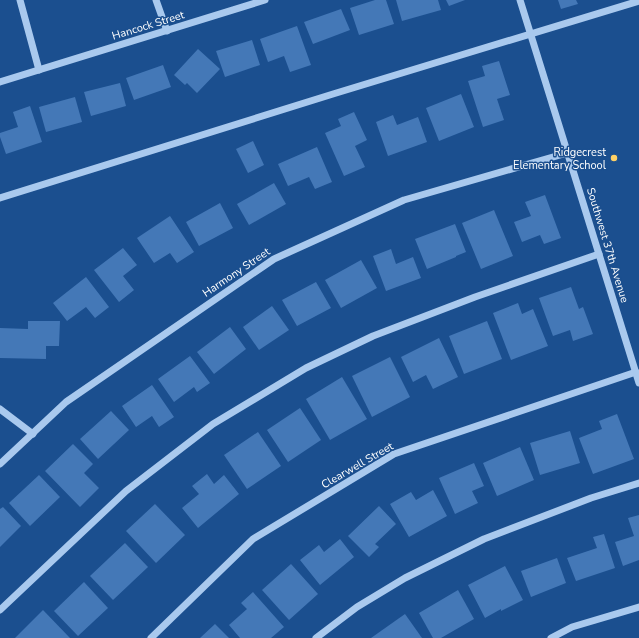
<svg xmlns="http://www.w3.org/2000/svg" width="639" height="638" viewBox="0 0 639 638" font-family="'Nunito Sans',sans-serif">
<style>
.building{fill:#4478b7}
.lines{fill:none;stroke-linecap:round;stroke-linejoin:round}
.minor{stroke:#a9c9ee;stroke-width:7}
.poi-dot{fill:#ffd166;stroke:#1b4f8f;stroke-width:1.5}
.labels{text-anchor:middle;stroke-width:3;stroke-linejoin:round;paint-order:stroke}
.street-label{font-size:11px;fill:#fff;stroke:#1b4f8f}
.poi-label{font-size:11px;fill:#fff;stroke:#1b4f8f;text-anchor:end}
</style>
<rect width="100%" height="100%" fill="#1b4f8f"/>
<!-- building -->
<g class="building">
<polygon points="375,0 386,0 394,24 359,35 350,8"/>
<polygon points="396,0 438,0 441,10 402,21"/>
<polygon points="446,0 465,0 449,6"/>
<polygon points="558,0 576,0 578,4 561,9"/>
<polygon points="341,9 350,30 313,44 304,22"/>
<polygon points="297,26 311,65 290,72 284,56 268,62 260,39"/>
<polygon points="252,40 260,65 225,77 216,51"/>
<polygon points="198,49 220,69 197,93 187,83 185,85 174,75"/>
<polygon points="499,61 510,95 497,99 504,120 483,127 468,81 485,76 482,66"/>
<polygon points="163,65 171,87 134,100 126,78"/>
<polygon points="120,83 126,106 91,116 84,92"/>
<polygon points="461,94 474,127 439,141 426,108"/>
<polygon points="75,97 82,122 46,132 39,107"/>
<polygon points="30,106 42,142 6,154 0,137 0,133 18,127 13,112"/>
<polygon points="354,112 367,140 355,146 365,167 344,176 325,133 341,126 338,119"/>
<polygon points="393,115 397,125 418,117 427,142 388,156 376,122"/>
<polygon points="253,141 264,165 248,173 236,149"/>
<polygon points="317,147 332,182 315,189 309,177 288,186 278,164"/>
<polygon points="274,183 286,204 249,225 237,204"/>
<polygon points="545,195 561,238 544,244 540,235 522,242 514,222 531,216 525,202"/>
<polygon points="220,203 233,228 199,246 186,222"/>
<polygon points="494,210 513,256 481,269 462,223"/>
<polygon points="170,216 194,252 177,263 170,253 154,263 137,238"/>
<polygon points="455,224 466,252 456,256 456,257 427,269 415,239"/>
<polygon points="123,248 137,265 123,276 134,290 119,302 94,270"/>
<polygon points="391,249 396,264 413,257 421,278 386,291 373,256"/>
<polygon points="361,260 377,288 341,308 325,280"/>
<polygon points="86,277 109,307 95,318 86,307 67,321 53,303"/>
<polygon points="316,282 331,308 297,326 282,300"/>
<polygon points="571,287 579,309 583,307 593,334 573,341 570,330 553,336 539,298"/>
<polygon points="518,303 522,314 533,309 548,346 511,360 493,313"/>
<polygon points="272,306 289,330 259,350 243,327"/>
<polygon points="28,321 60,321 59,346 46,346 46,359 0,358 0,328 28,329"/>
<polygon points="487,321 502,359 464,374 449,336"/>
<polygon points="230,327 246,349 214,374 197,352"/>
<polygon points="439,338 458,377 433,389 426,375 413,382 401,357"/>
<polygon points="190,356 210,383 197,392 194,387 174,402 158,379"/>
<polygon points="390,357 410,397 372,417 352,376"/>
<polygon points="342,377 367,419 330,440 306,399"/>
<polygon points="152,385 174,417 159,427 152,416 136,427 122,406"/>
<polygon points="300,408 321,440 288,462 267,430"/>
<polygon points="111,411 129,430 98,459 80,439"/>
<polygon points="617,414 634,459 593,474 579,438 602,429 599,421"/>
<polygon points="570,431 580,463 540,475 530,443"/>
<polygon points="258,432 281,466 247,489 224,455"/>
<polygon points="73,444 93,464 84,473 99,488 80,507 45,471"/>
<polygon points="520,447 534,480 497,496 483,463"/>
<polygon points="474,463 484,486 472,491 478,503 455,514 439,478"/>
<polygon points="207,474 214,484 224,475 239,494 198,528 182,508 199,494 192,486"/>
<polygon points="39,475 60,497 30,526 9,503"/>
<polygon points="433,490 447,516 409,537 390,504 411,492 416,500"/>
<polygon points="155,504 185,535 156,563 126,531"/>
<polygon points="379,506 396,524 375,544 379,547 369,557 348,536"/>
<polygon points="3,507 21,526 0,547 0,509"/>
<polygon points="639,515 639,560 623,566 615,542 634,536 628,518"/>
<polygon points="604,534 615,568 576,581 567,558 597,548 593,537"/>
<polygon points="340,539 354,557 320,585 300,560 319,545 324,552"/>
<polygon points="125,543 148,567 113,600 90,576"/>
<polygon points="557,558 566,583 531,597 521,571"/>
<polygon points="291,564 318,594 289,620 262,590"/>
<polygon points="505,566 523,600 501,611 501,609 485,618 468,585"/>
<polygon points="84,582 108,608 78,636 54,611"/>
<polygon points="458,590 474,619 441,638 433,638 419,613"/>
<polygon points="253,592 284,627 271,638 240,638 229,625 247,609 241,603"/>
<polygon points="43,610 70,638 15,638"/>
<polygon points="405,614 422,638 371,638"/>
<polygon points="215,624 229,638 200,638"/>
</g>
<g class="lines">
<!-- minor -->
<g class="minor">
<polyline points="20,0 39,70"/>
<polyline points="156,0 167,31"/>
<polyline points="520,0 639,383"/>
<polyline points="0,82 265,0"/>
<polyline points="0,198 333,94 639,1"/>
<polyline points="0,409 33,434"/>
<polyline points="0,464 66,402 274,259 404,200 567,153"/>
<polyline points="0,610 126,491 213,424 306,368 373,336 475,297 599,254"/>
<polyline points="151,638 253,539 394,454 636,372"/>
<polyline points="316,638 357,607 405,578 484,539 591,498 639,483"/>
<polyline points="551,638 572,627 639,607"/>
</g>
</g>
<!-- markers -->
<circle class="poi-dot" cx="614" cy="158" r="4"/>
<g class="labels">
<!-- street labels -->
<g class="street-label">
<text transform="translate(148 25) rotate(-17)" y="4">Hancock Street</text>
<text transform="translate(608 245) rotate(73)" y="4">Southwest 37th Avenue</text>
<text transform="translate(236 272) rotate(-34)" y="4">Harmony Street</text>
<text transform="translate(357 465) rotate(-30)" y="4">Clearwell Street</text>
</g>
<!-- poi labels -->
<g class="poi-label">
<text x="606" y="156">Ridgecrest<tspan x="606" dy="13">Elementary School</tspan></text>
</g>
</g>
</svg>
